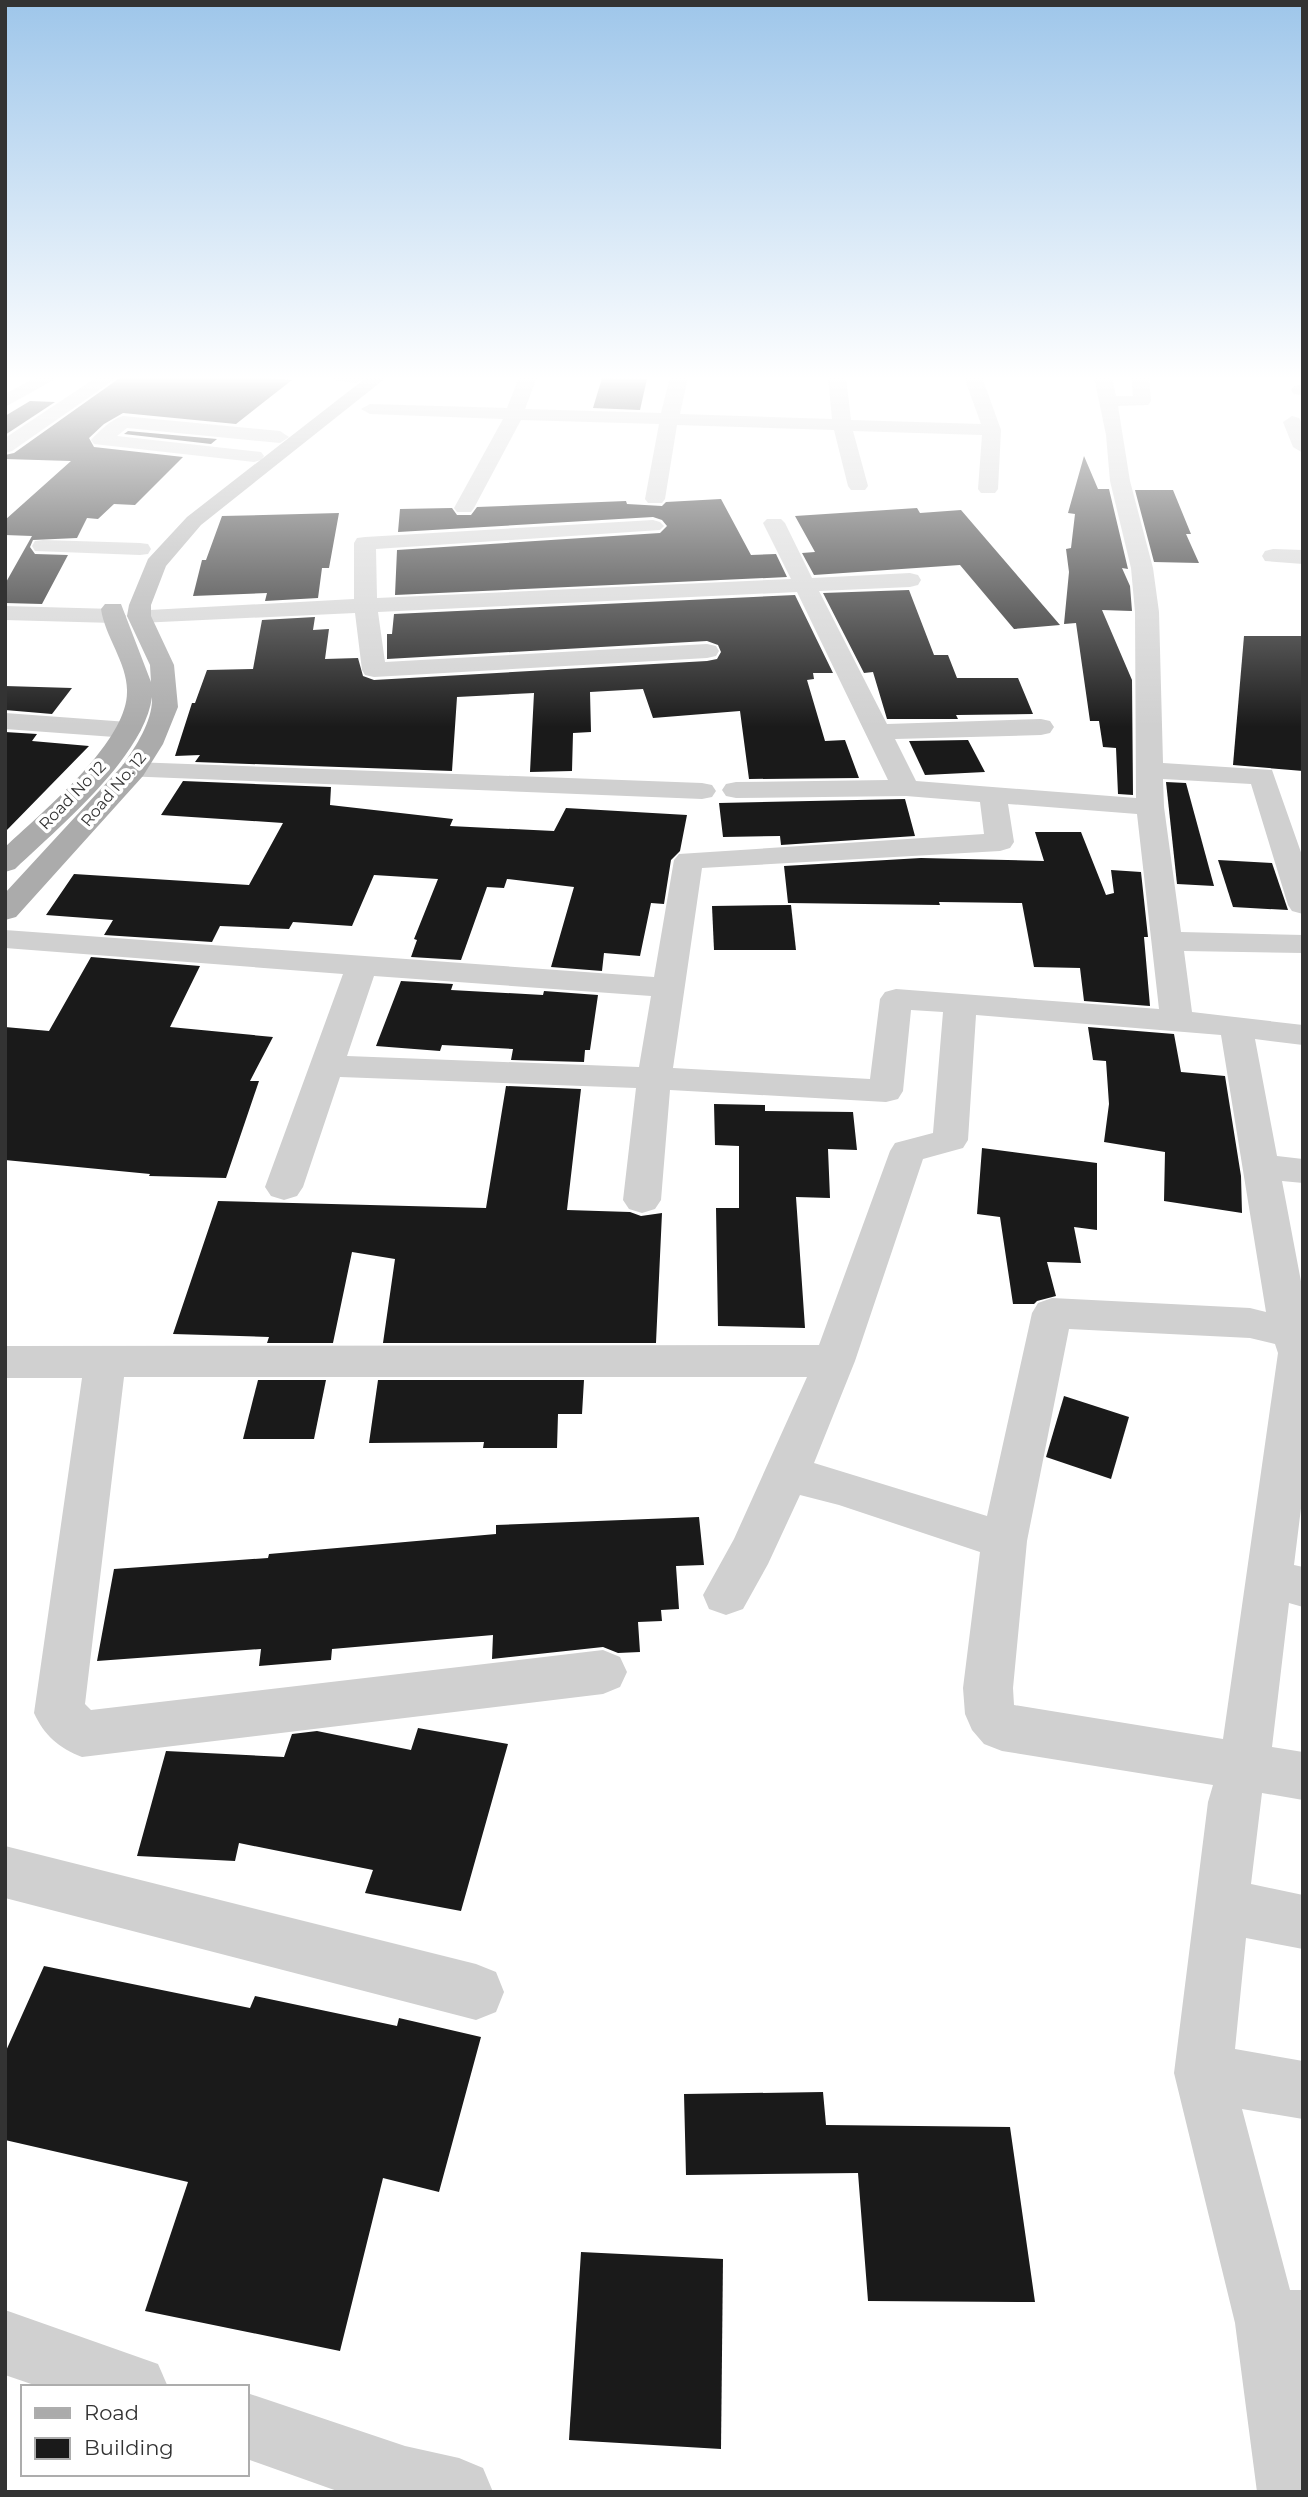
<svg xmlns="http://www.w3.org/2000/svg" width="1308" height="2497" viewBox="0 0 1308 2497" font-family="Montserrat,sans-serif">
<style>
.building{fill:#1a1a1a}
.lines{fill:none;stroke-linecap:round;stroke-linejoin:round}
.minor{fill:#d0d0d0;fill-rule:evenodd}
.major{fill:#ababab;fill-rule:evenodd}
.labels{text-anchor:middle;stroke-width:7;stroke-linejoin:round;paint-order:stroke}
.far-street-label{font-size:16px;fill:#333;stroke:#fff}
</style>
<rect width="100%" height="100%" fill="#fff"/>
<!-- building -->
<g class="building">
<polygon points="121,377 249,377 292,380 236,424 123,413 104,424 89,438 94,447 183,457 135,505 114,504 98,519 87,518 77,538 33,540 30,547 35,554 68,555 42,604 5,603 5,584 32,536 5,535 5,520 71,461 5,459 5,455 14,453"/>
<polygon points="602,378 647,379 640,410 593,408"/>
<polygon points="30,401 55,402 5,435 5,416"/>
<polygon points="128,431 217,439 211,444 124,434"/>
<polygon points="1084,456 1098,489 1109,489 1128,569 1122,568 1130,586 1132,611 1102,610 1132,680 1133,795 1118,794 1116,748 1103,747 1099,721 1090,721 1076,623 1064,624 1069,572 1066,549 1071,548 1075,514 1068,513"/>
<polygon points="1135,490 1173,490 1191,534 1186,534 1199,563 1154,562"/>
<polygon points="721,499 751,555 776,554 787,577 395,595 397,550 660,533 667,526 662,520 653,517 398,532 400,509 452,508 457,515 471,515 477,507 626,501 627,504 662,506 666,502"/>
<polygon points="917,508 920,513 961,510 1060,625 1014,629 960,565 814,575 802,553 815,552 795,516"/>
<polygon points="339,513 329,568 322,568 318,598 265,601 267,593 193,596 202,560 206,560 222,516"/>
<polygon points="909,590 934,655 948,655 957,678 1018,678 1033,714 956,715 958,719 887,719 873,672 864,673 823,593"/>
<polygon points="795,595 833,673 813,673 814,679 807,680 825,741 845,740 859,778 749,779 740,711 653,718 643,689 590,692 591,732 573,733 572,771 530,772 534,693 457,697 452,771 195,762 200,755 175,756 192,703 195,703 207,670 253,669 262,620 315,617 313,630 329,629 325,659 358,658 363,676 374,680 707,661 717,659 721,652 718,645 707,641 387,659 387,634 392,634 394,614"/>
<polygon points="1244,636 1303,636 1303,771 1233,765"/>
<polygon points="5,686 72,688 52,714 5,710"/>
<polygon points="5,732 37,734 32,741 89,746 5,832"/>
<polygon points="968,740 985,772 925,775 909,741"/>
<polygon points="183,781 331,787 330,805 453,819 450,826 554,831 566,808 687,815 680,851 671,860 664,904 651,903 640,956 604,953 602,971 551,967 574,887 507,879 504,888 487,887 461,960 411,957 417,940 414,939 438,879 374,875 352,926 293,922 289,929 220,926 212,942 104,935 113,920 46,915 74,874 249,885 283,823 161,815"/>
<polygon points="1166,782 1186,783 1214,886 1177,884"/>
<polygon points="905,799 915,836 781,845 780,836 723,837 719,803"/>
<polygon points="1035,832 1081,832 1106,895 1114,893 1111,870 1141,872 1148,937 1144,937 1150,1006 1084,1001 1080,968 1034,967 1022,903 939,902 940,905 788,903 784,866 921,858 1044,861"/>
<polygon points="1218,860 1272,863 1288,910 1233,907"/>
<polygon points="791,905 796,950 714,950 712,906"/>
<polygon points="91,957 200,966 170,1027 273,1037 250,1081 259,1081 226,1178 149,1176 150,1174 5,1160 5,1027 49,1031"/>
<polygon points="401,981 453,984 451,990 543,995 544,991 598,995 590,1050 585,1050 584,1062 511,1060 513,1049 442,1045 440,1051 376,1046"/>
<polygon points="1088,1027 1174,1034 1181,1072 1225,1076 1241,1176 1242,1213 1164,1201 1165,1152 1104,1142 1109,1104 1106,1061 1093,1060"/>
<polygon points="506,1086 581,1089 567,1210 630,1212 641,1216 662,1213 656,1343 383,1343 395,1259 352,1252 333,1343 267,1343 269,1337 173,1334 218,1201 486,1208"/>
<polygon points="714,1104 765,1105 765,1111 853,1112 857,1150 828,1149 830,1198 796,1197 805,1328 718,1326 716,1208 739,1208 739,1146 715,1145"/>
<polygon points="982,1148 1097,1163 1097,1230 1074,1227 1081,1263 1047,1262 1056,1296 1037,1301 1034,1304 1013,1304 1000,1217 977,1214"/>
<polygon points="258,1380 326,1380 314,1439 243,1439"/>
<polygon points="378,1380 584,1380 582,1414 558,1414 557,1448 483,1448 484,1442 369,1443"/>
<polygon points="1064,1396 1129,1417 1111,1479 1046,1457"/>
<polygon points="699,1517 704,1565 676,1566 679,1609 661,1610 662,1621 638,1622 640,1652 618,1653 603,1647 492,1659 493,1635 332,1649 331,1660 259,1666 261,1649 97,1661 114,1569 268,1558 269,1554 496,1534 496,1525"/>
<polygon points="418,1728 508,1744 461,1911 365,1893 373,1870 239,1843 235,1861 137,1856 166,1751 284,1757 292,1734 317,1731 411,1750"/>
<polygon points="44,1966 250,2008 255,1996 397,2026 399,2018 481,2037 439,2192 383,2178 340,2351 145,2311 188,2182 5,2140 5,2053"/>
<polygon points="823,2092 826,2125 1010,2127 1035,2302 868,2301 858,2173 686,2175 684,2094"/>
<polygon points="581,2252 723,2259 721,2449 569,2440"/>
</g>
<g class="lines">
<!-- minor -->
<g class="minor">
<polygon points="37,377 59,377 5,407 5,394"/>
<polygon points="97,377 118,377 12,451 5,453 5,438"/>
<polygon points="332,377 364,377 365,378 356,383 335,381"/>
<polygon points="519,377 537,377 525,409 661,413 670,377 688,377 680,414 832,419 828,377 846,377 851,420 981,424 964,377 982,377 1001,430 998,489 995,493 981,493 978,489 982,435 853,431 868,486 865,490 851,490 848,486 834,430 677,425 665,499 662,503 648,503 645,499 659,424 521,420 474,508 471,512 457,512 454,508 503,419 370,414 361,409 370,404 507,408"/>
<path d="M1094 377H1112L1116 396H1133L1131 377H1149L1151 401 1148 405 1118 406 1130 481 1153 568 1159 612 1163 763 1272 770 1303 858V914L1292 911 1288 905 1251 784 1163 779 1164 807 1181 932 1303 935V953L1184 951 1192 1012 1303 1025V1045L1255 1039 1277 1156 1303 1159V1183L1282 1181 1303 1292V1492L1294 1565 1303 1567V1607L1289 1603 1272 1747 1303 1752V1800L1262 1793 1251 1884 1303 1895V1949L1246 1938 1235 2049 1303 2061V2119L1242 2109 1290 2290H1303V2492H1257L1235 2323 1174 2073 1208 1802 1213 1785 1002 1751 984 1744 972 1730 965 1714 963 1688 980 1552 839 1505 800 1495 768 1564 743 1609 726 1615 709 1609 703 1595 734 1539 807 1377H124L85 1704 91 1710 603 1650 620 1657 627 1672 620 1687 603 1694 82 1757C59 1748 44 1735 34 1713L82 1378H5V1346L819 1345 890 1151 895 1143 933 1133 943 1012 911 1010 903 1091 898 1099 886 1102 670 1090 661 1200 655 1209 642 1213 629 1209 623 1200 636 1088 340 1077 303 1187 297 1196 284 1200 271 1196 265 1187 343 974 5 948V930L654 977 674 860 679 854 984 834 980 802 906 796 736 798 726 796 722 790 726 784 736 782 888 780 797 592 378 612 385 662 707 644 716 646 719 651 716 656 707 658 374 677 365 675 362 670 355 613 139 623 131 621 127 616 131 611 354 599V543L357 538 365 537 653 520 660 522 664 526 660 530 376 549 377 598 791 579 763 523 767 519H781L785 523 812 578 910 573 918 575 921 580 918 585 910 587 819 591 887 724 1041 719 1050 721 1054 727 1050 733 1041 735 895 739 916 781 1136 798 1135 612 1131 568 1110 481 1106 435ZM1008 804 1137 814 1159 1009 896 989 885 992 880 999 870 1079 673 1068 702 868 1000 851 1010 848 1014 842ZM374 976 651 996 639 1067 347 1056ZM976 1015 1221 1035 1266 1312 1250 1308 1052 1298 1038 1303 1032 1313 987 1516 814 1463 855 1361 923 1159 963 1148 968 1140ZM1069 1329 1250 1338 1275 1344 1278 1353 1223 1739 1014 1705 1013 1688 1027 1541Z"/>
<polygon points="1300,385 1303,385 1303,395 1294,394 1291,390 1294,386"/>
<path d="M123 416 280 431 289 437 280 443 127 428 117 436 261 452 264 456 261 460 254 462 94 444 91 440C99 431 112 419 123 416Z"/>
<polygon points="1292,416 1299,418 1303,425 1303,453 1293,447 1283,422"/>
<polygon points="43,540 140,543 148,544 151,549 148,554 140,555 35,551 32,546 35,541"/>
<polygon points="1273,549 1303,550 1303,564 1265,561 1262,556 1265,551"/>
<polygon points="5,606 114,609 122,611 126,616 122,621 114,623 5,620"/>
<polygon points="5,713 128,722 137,724 141,730 137,736 128,738 5,729"/>
<polygon points="133,762 702,783 712,785 716,791 712,797 702,799 123,776 120,770 123,764"/>
<polygon points="5,1846 476,1964 496,1972 504,1992 496,2012 476,2020 5,1898"/>
<polygon points="5,2310 158,2364 168,2387 40,2387 5,2375"/>
<polygon points="247,2393 405,2446 459,2458 483,2468 493,2492 340,2492 247,2459"/>
</g>
<!-- major -->
<path class="major" d="M367 377H387L201 525 166 566 151 605V616L174 665 178 707 163 744 143 776 16 917 5 920V893L123 765C136 746 153 721 152 697 144 757 58 828 15 869L5 872V847C41 813 127 743 127 692 128 664 105 637 101 609L105 604H121L151 682 150 665 127 616 129 605 148 559 187 517Z"/>
</g>
<!-- sky -->
<linearGradient id="sky" x2="0" y2="1"><stop stop-color="#9ec6ea"/><stop offset="0.52" stop-color="#fff"/><stop offset="1" stop-color="#fff" stop-opacity="0"/></linearGradient>
<rect width="1308" height="727" fill="url(#sky)"/>
<g class="labels">
<!-- far-street labels -->
<g class="far-street-label">
<text transform="translate(113 789) rotate(-50)" y="6">Road No. 12</text>
<text transform="translate(72 795) rotate(-46)" y="6">Road No 12</text>
</g>
</g>
<!-- border -->
<rect width="1308" height="2497" fill="none" stroke="#333333" stroke-width="14"/>
<!-- legend -->
<rect x="21" y="2385" width="228" height="91" fill="#ffffff" stroke="#adadad" stroke-width="2"/>
<rect x="35" y="2408" width="35" height="10" fill="#ababab" stroke="#adadad" stroke-width="2"/>
<text x="84" y="2420" font-size="21" fill="#333333">Road</text>
<rect x="35" y="2438" width="35" height="21" fill="#1a1a1a" stroke="#adadad" stroke-width="2"/>
<text x="84" y="2455" font-size="21" fill="#333333">Building</text>
</svg>
